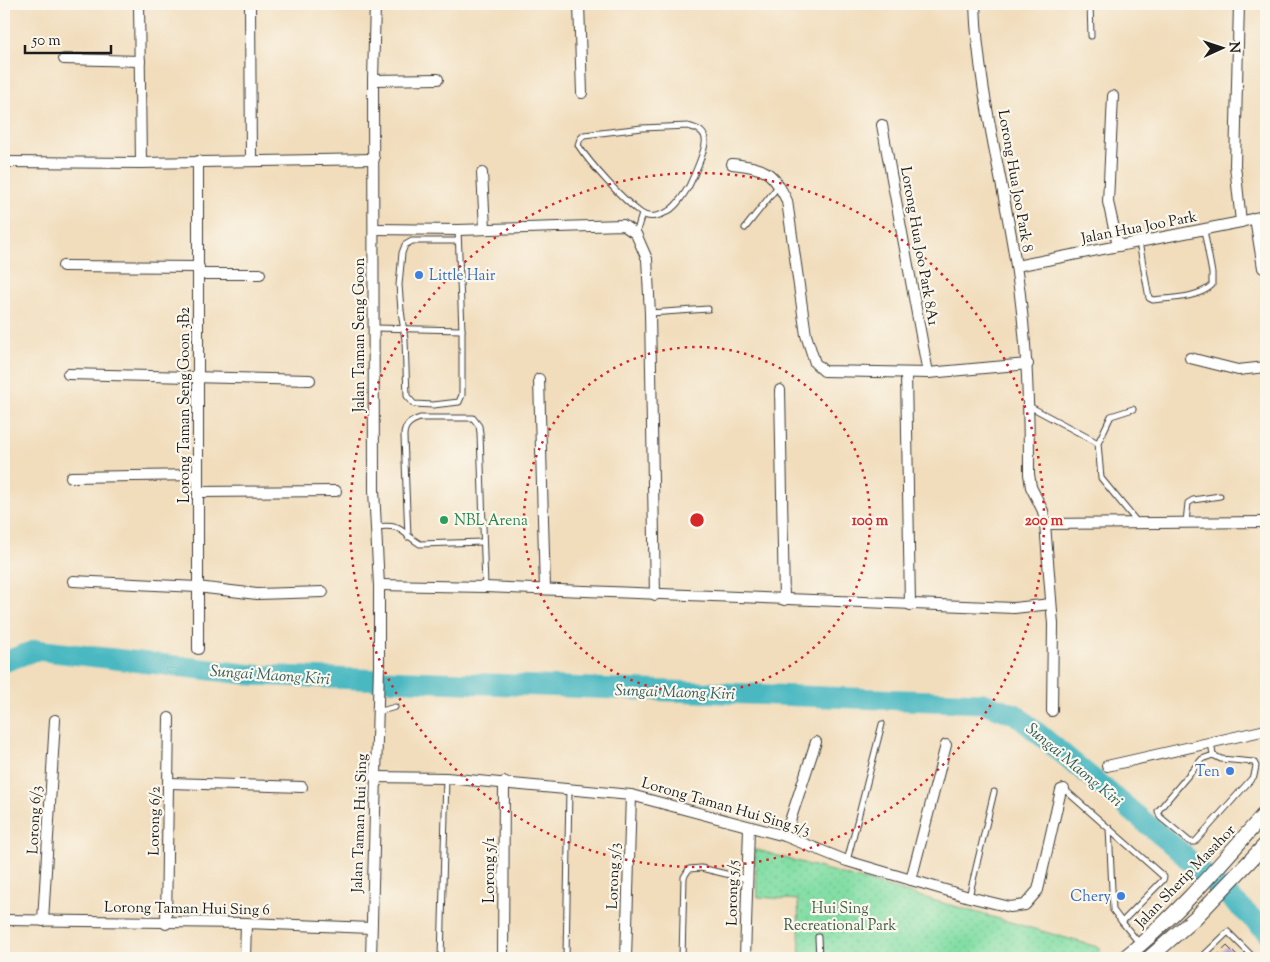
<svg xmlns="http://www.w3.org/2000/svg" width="1270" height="962" viewBox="0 0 1270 962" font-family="'Sorts Mill Goudy',serif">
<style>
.park{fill:url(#park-dots);stroke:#507d60}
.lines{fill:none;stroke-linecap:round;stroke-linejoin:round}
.river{stroke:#49b8c1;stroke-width:21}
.building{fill:#bca4d5}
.lane-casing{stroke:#3c3934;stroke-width:7}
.street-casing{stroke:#3c3934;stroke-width:12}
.secondary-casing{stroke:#3c3934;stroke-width:16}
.lane{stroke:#fff;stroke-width:5}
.street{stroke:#fff;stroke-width:10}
.secondary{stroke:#fff;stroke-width:14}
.ring{fill:none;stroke:#d62828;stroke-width:2.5;stroke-dasharray:2.5 5}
.shop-dot{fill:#3f7fe0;stroke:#fbf7ec;stroke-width:2}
.leisure-dot{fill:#2e9e5b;stroke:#fbf7ec;stroke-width:2}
.labels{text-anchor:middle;stroke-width:4.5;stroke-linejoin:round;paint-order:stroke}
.street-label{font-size:15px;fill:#1c1c1c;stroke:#fbf7ec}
.shop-label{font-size:15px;fill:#366cbe;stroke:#fbf7ec;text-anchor:end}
.leisure-label{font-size:15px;fill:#27864d;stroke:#fbf7ec;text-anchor:start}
.park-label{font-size:15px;fill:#40604c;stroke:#fbf7ec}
.water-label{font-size:16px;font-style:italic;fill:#2e5a5e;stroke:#fbf7ec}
.centre{fill:#d62828;stroke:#fbf7ec;stroke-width:2.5}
.ring-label{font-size:15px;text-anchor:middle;font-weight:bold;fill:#d62828;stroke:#fbf7ec;stroke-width:4.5;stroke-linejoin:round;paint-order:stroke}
</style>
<defs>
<pattern id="park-dots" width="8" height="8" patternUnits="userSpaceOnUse" patternTransform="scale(1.25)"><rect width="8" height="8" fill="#83dea5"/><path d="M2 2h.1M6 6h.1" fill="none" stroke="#71be8d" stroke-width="1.8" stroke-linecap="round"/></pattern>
</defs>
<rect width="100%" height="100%" fill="#fbf7ec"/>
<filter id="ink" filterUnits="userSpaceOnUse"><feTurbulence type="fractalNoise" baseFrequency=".02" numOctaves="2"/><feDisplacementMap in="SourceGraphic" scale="10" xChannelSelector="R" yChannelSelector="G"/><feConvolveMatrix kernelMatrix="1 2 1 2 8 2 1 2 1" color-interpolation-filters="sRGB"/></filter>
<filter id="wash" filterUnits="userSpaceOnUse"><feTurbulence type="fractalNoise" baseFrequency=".0096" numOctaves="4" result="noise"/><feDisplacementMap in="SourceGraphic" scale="20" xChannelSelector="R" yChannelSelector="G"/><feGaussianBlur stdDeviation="1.12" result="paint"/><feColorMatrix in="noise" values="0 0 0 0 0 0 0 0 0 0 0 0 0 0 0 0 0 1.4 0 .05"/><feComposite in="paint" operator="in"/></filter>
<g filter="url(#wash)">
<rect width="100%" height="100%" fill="#f1ddbc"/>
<!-- park -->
<polygon class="park" points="754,849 1101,948 1094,958 800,958 798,900 758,897"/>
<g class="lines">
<!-- river -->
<polyline class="river" points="4,662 36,650 254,675 983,703 1015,714 1176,848 1266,931"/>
</g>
<g id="blocks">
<!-- building -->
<polygon class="building" points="1227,946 1239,958 1215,958"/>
</g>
</g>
<g filter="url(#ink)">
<use href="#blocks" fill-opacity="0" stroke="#3c3934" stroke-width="1"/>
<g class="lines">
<!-- lane casing -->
<g class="lane-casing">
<g id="lane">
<polyline points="1090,4 1091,36"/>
<path d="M688 126C695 128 704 130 705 139 707 147 693 178 689 186 681 199 673 213 656 216 651 217 645 216 641 213 623 200 591 165 578 145L580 139 584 135 642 128Z"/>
<polyline points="745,228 779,185"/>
<polyline points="458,230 462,330 462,395 459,402 433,405 414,404 407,396 405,340 401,310 399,285 402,253 405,245 412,241 458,241"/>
<polyline points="636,234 642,214"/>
<path d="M1139 242 1149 298 1153 300C1171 298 1199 298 1212 285V273L1204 230"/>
<polyline points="650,313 708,309"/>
<polyline points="375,328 462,330"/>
<polyline points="1029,406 1098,443 1101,478 1137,522"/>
<polyline points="1098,443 1111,416 1133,409"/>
<polyline points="1186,522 1188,503 1193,500 1220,496"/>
<path d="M376 527C403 524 399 531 420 544L483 542"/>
<path d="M408 537 404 436C404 425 411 421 420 418H473L479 426 480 433 485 587"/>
<polyline points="378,712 395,707"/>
<polyline points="1211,742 1213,755 1221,759 1254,762 1256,766 1254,776 1195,842 1190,842 1160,817 1158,811 1202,759 1213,755"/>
<polyline points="1064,789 1164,877 1163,880 1122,922 1113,910 1109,828"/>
<polyline points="847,861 882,724"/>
<polyline points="969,897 994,792"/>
<polyline points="1122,922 1139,943"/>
<polyline points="818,937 819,958"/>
<polyline points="441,958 446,778"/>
<polyline points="566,958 569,789"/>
<polyline points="682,958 684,877 689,869 701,868 747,879"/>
<polyline points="1201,958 1228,932 1254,958"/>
</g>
</g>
<!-- street casing -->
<g class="street-casing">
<g id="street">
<polyline points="139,4 141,163"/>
<polyline points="250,4 251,160"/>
<polyline points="579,4 582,93"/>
<path d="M975 4C978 92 1003 178 1016 266 1027 336 1029 402 1029 474L1031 487 1043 511 1045 524 1053 624 1052 711"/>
<polyline points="1239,4 1235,165 1241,222"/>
<polyline points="64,59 140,61"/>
<polyline points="373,80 438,79"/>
<polyline points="1113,96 1108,202 1118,246"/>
<polyline points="882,125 928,373"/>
<polyline points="198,161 198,649"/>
<polyline points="4,162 141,163 374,159"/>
<path d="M732 164C765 168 772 170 787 201L806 335 815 363 824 371 928 373 1028 364"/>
<polyline points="482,173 485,228"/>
<polyline points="1255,218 1263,268"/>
<polyline points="375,229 458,230 623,225 636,234 647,259 650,313 655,595"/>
<polyline points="63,266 199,267"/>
<polyline points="1016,266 1241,222 1266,215"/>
<polyline points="200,274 260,274"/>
<polyline points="1190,358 1238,370 1266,367"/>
<polyline points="906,373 910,605"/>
<polyline points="68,374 310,380"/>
<polyline points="539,379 545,589"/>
<polyline points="780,390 784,600"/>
<polyline points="71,477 198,475"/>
<polyline points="198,492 336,491"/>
<polyline points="1045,524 1266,522"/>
<polyline points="73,581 197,587 257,594 323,592"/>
<polyline points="379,585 485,587 1014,608 1051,604"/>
<polyline points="1107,766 1266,730"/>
<polyline points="374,777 446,778 631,795 785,836 847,861 969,897 1010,907 1025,905 1038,890 1061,790 1064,789"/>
<polyline points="170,783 302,787"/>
<polyline points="785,836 816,742"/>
<polyline points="911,880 946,745"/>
<polyline points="4,920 246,923 371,928"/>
<polyline points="43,921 55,720"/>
<polyline points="166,924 169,718"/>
<polyline points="245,958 246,923"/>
<polyline points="371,958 379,666 379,585 374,490 373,80 375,4"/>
<polyline points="503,958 504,782"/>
<polyline points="626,958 631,795"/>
<polyline points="745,958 749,828"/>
</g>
</g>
<!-- secondary casing -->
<g class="secondary-casing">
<g id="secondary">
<path d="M1124 958C1175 918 1223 861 1266 812"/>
<polyline points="1149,958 1196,917 1266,844"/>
</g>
</g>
<!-- lane -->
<use href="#lane" class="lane"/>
<!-- street -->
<use href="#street" class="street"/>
<!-- secondary -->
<use href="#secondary" class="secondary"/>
</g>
</g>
<!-- distance rings -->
<g class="ring">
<circle cx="697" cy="520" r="173"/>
<circle cx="697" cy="520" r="347"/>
</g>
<!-- markers -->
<g class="shop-dot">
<circle cx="419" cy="275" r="5"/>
<circle cx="1230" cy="771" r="5"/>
<circle cx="1121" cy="896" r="5"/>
</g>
<circle class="leisure-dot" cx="444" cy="520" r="5"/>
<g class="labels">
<!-- street labels -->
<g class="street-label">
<text transform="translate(1016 181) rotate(80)" y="5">Lorong Hua Joo Park 8</text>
<text transform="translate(1139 227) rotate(-11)" y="5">Jalan Hua Joo Park</text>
<text transform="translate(920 246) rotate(80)" y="5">Lorong Hua Joo Park 8A1</text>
<text transform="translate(359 335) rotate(-90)" y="5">Jalan Taman Seng Goon</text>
<text transform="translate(184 405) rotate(-90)" y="5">Lorong Taman Seng Goon 3B2</text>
<text transform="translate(726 806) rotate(16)" y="5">Lorong Taman Hui Sing 5/3</text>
<text transform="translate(34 820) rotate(-87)" y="5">Lorong 6/3</text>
<text transform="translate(154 821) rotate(-89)" y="5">Lorong 6/2</text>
<text transform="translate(359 823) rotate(-88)" y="5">Jalan Taman Hui Sing</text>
<text transform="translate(489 870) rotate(-90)" y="5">Lorong 5/1</text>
<text transform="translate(613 876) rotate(-88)" y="5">Lorong 5/3</text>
<text transform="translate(1185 876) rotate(-46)" y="5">Jalan Sherip Masahor</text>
<text transform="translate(732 893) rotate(-89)" y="5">Lorong 5/5</text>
<text transform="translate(187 908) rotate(1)" y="5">Lorong Taman Hui Sing 6</text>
</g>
<!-- shop labels -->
<g class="shop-label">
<text x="429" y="280" text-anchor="start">Little Hair</text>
<text x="1220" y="776">Ten</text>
<text x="1111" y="901">Chery</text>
</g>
<!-- leisure labels -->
<g class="leisure-label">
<text x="454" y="525">NBL Arena</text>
</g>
<!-- park labels -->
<g class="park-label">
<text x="840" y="913">Hui Sing<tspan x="840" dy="17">Recreational Park</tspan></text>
</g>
<!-- water labels -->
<g class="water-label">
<text transform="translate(270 674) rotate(4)" y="6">Sungai Maong Kiri</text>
<text transform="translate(675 691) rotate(2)" y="6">Sungai Maong Kiri</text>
<text transform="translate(1075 764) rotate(40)" y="6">Sungai Maong Kiri</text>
</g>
</g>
<circle cx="697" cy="520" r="8" class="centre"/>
<g class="ring-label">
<text x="870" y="525">100 m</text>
<text x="1044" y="525">200 m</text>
</g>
<!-- margin -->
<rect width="1270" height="962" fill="none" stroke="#fbf7ec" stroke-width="20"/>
<!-- north arrow -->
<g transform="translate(1222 48) rotate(87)" stroke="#fbf7ec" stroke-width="4" paint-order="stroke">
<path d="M0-4L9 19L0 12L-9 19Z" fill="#1c1c1c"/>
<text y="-8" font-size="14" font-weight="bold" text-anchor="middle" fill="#1c1c1c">N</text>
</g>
<!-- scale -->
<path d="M25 45v8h86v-8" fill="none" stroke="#1c1c1c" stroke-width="2.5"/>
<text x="32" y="45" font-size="15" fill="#1c1c1c" stroke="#fbf7ec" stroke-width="4" paint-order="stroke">50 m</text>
</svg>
